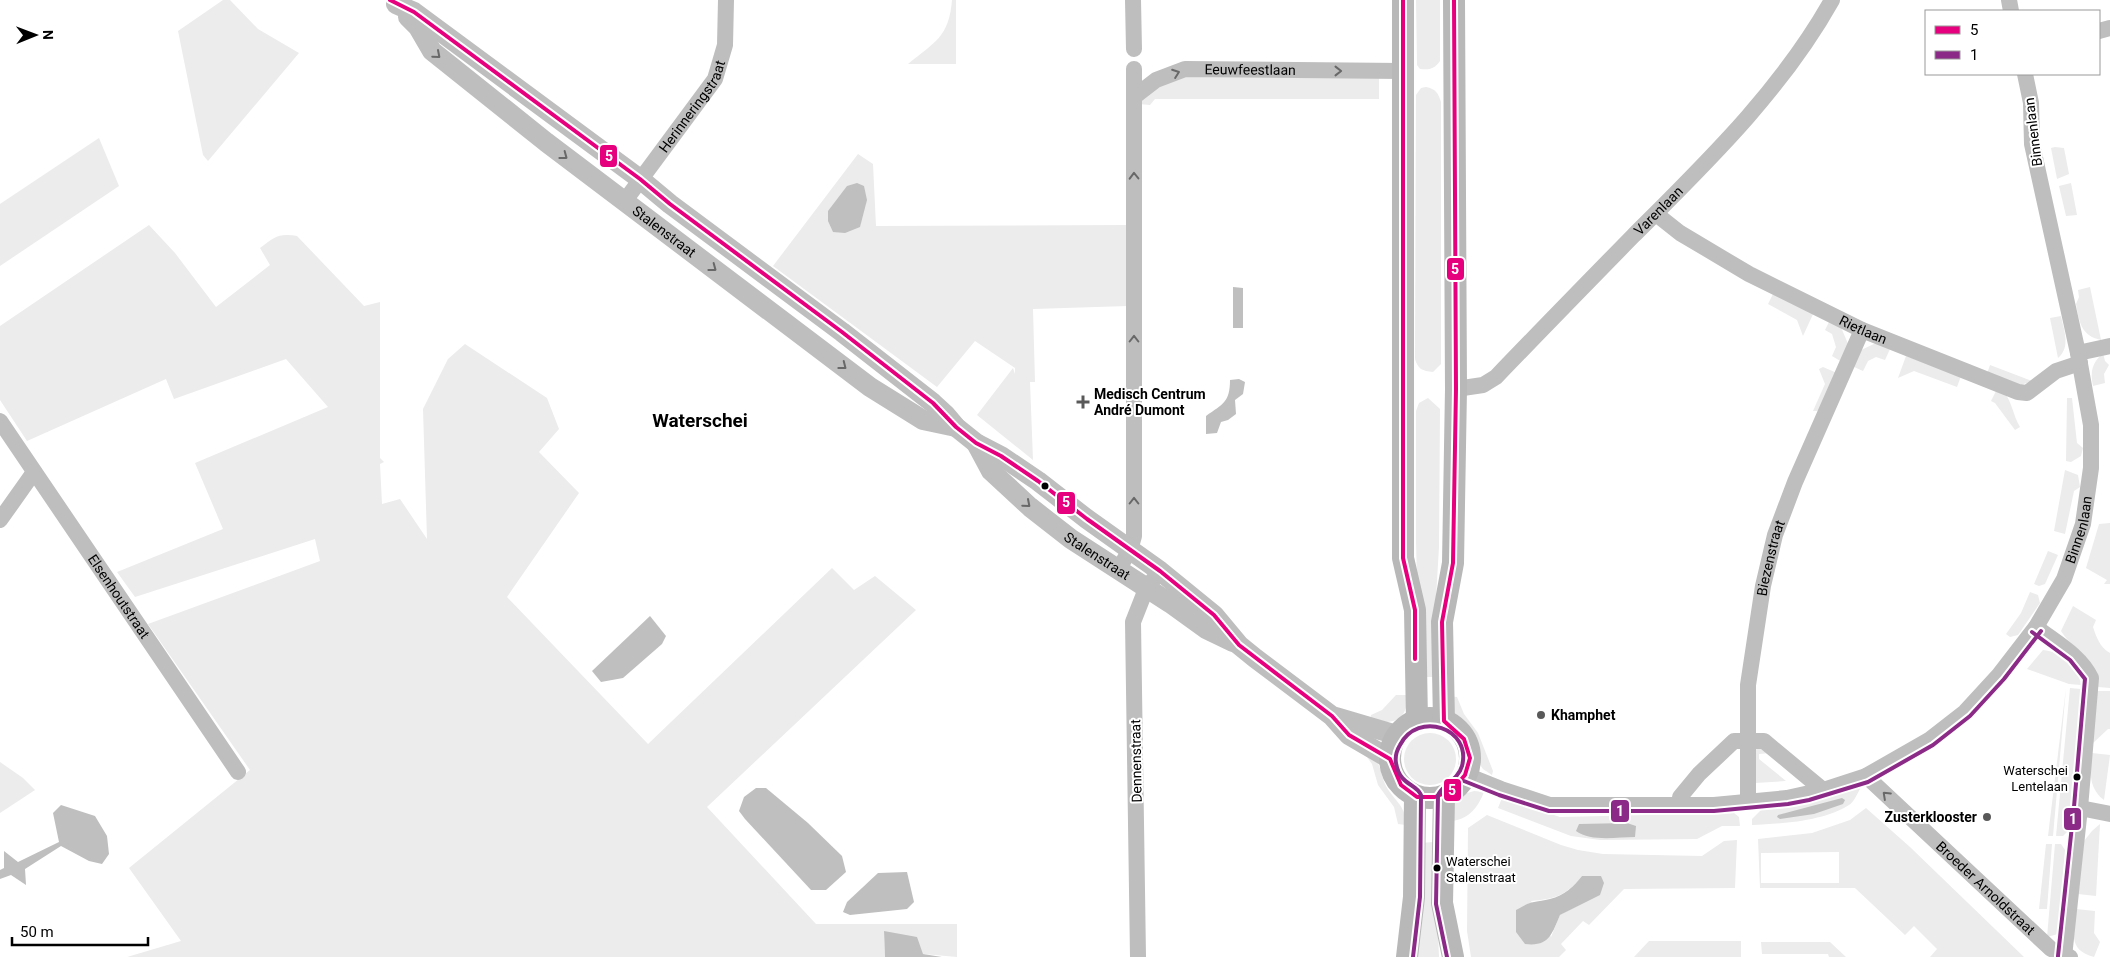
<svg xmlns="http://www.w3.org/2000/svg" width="2110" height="957" viewBox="0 0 2110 957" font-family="Roboto,sans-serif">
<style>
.green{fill:#ececec;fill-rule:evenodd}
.water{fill:#bfbfbf}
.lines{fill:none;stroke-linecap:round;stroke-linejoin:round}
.minor{stroke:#bebebe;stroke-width:16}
.tertiary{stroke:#bebebe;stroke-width:20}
.secondary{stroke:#b8b8b8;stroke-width:22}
.bus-1-casing{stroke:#fff;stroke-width:8}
.bus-2-casing{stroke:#fff;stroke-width:8}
.bus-1{stroke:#e6007e;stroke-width:4}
.bus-2{stroke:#8c2b87;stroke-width:4}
.oneway{stroke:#686868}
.poi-dot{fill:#595959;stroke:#fff;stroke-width:2}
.bus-dot{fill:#000;stroke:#fff;stroke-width:2}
.labels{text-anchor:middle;stroke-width:4;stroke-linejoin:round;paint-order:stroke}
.bus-label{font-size:13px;fill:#000;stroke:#fff;text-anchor:end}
.street-label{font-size:14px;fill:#000;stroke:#fff}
.poi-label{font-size:14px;font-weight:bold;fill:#000;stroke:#fff;text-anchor:start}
.district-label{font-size:19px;font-weight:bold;fill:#000;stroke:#fff}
.line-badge{stroke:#fff;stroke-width:2}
.badge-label{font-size:14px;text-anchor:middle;font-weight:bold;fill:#fff}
</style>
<rect width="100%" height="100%" fill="#fff"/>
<!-- green -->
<g class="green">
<polygon points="223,0 230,0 258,29 299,53 208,161 203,155 178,31"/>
<path d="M952 0H956V64H908C935 42 949 37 952 0Z"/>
<path d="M1416 0H1440V61C1434 69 1430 70 1420 69L1417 65Z"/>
<polygon points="1180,75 1379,77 1379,99 1155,99 1150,105 1139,104 1151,87"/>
<path d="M1426 87C1436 89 1438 93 1441 102V364L1433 372C1422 371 1418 369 1415 359L1416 95 1421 88Z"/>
<polygon points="99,138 119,186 0,266 0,204"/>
<polygon points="2055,147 2064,148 2069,174 2057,179 2051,148"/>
<polygon points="858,154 873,164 876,226 1128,225 1128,306 1033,309 1035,382 1030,382 1033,460 977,415 1013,368 1015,374 1015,368 975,341 937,387 773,266"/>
<polygon points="2071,183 2077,215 2066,216 2059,186"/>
<path d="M149 225 175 253 216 307 270 265 260 248C275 237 278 233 297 236L364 306 380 302V458L384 462 380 464 382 504 400 499 427 539 423 409 448 359 465 344 547 398 559 429 539 452 579 493 507 597 648 744 832 568 854 590 875 576 916 610 707 807 816 924H957V957L923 954 884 931 885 957H127L181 941 129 868 250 770 148 624 320 561 315 539 135 597 117 572 223 529 195 463 328 407 286 359 174 399 166 379 27 441 0 400V326Z"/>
<path d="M2090 287 2101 340C2081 336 2079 321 2076 304L2079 297 2078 290Z"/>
<polygon points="1774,292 1814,312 1803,336 1797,320 1768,304"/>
<path d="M2061 316C2064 331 2071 347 2058 358L2050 318Z"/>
<polygon points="1830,320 1840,325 1849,346 1842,362 1832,356 1836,347 1832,334 1825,330"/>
<polygon points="1876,343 1890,349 1885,360 1876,357 1868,361 1863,371 1852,366 1859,351"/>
<path d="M2103 353 2105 361 2109 365 2104 374 2105 383 2093 386C2090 371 2092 363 2103 353Z"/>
<polygon points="1906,356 1961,376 1957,387 1914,371 1898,378"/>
<polygon points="1990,365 2032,381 2021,385 1987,374"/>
<polygon points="1823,367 1837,373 1821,409 1817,411 1813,411 1825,384 1819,369"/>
<path d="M1996 391 2004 392C2012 402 2013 415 2020 427L2015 430 1995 403 1991 401Z"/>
<polygon points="1428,398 1440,409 1439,547 1434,631 1435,677 1419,677 1416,540 1416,411 1419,403"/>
<polygon points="2067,398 2072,398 2077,443 2083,448 2081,456 2071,462 2066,461"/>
<polygon points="2065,470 2078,475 2080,487 2074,491 2065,534 2054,531"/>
<polygon points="2110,523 2110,584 2104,584 2107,580 2086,568 2099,524"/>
<polygon points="2048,551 2058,555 2045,584 2039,586 2034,584"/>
<polygon points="2030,592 2038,595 2040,603 2018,635 2010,637 2006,634 2021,613"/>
<path d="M2073 606 2096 620 2093 627C2096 636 2100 648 2110 653V688L2098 687C2091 648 2078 657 2061 631Z"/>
<path d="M2043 650C2062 652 2078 666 2081 685L2069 684 2027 669Z"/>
<polygon points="2066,688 2053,836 2048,836"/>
<polygon points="2070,688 2081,689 2068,831 2063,836 2056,836"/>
<polygon points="2097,691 2110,691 2110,729 2108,729 2092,744"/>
<path d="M1396 695H1408C1406 722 1395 724 1370 721L1371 715 1382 710Z"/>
<polygon points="1449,696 1457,697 1464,714 1478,733 1493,771 1492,775 1483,769 1478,762 1468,734 1451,707"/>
<circle cx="1430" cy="759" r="26"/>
<polygon points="1760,747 1771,753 1759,754 1759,759 1786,781 1755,783 1755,750"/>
<path d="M1364 753C1367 754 1372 756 1374 758 1381 765 1381 775 1385 784 1392 799 1407 806 1406 825L1398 824 1394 807 1378 785 1372 764Z"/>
<path d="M2092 753 2110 755 2104 800C2088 788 2090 771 2092 753Z"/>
<polygon points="0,762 23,778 35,790 0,813"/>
<path d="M1859 786 1860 789C1857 794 1854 802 1849 805 1825 821 1781 824 1752 825V819L1761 810 1792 806 1828 798Z"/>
<path d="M1474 791 1484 792C1478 807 1470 818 1453 821L1452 802 1461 795Z"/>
<polygon points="1502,798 1560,817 1734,813 1739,817 1740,826 1722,826 1697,839 1600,840 1571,836 1498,808"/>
<path d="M1866 808 1910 847 2024 957H1930L1937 949 1914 926 1905 935 1855 888H1760L1758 839 1812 833 1850 820ZM1839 852V883H1761V853Z"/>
<path d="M1487 815 1561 845 1578 850 1603 854 1702 856 1724 841 1737 840 1735 888 1624 889 1589 925 1583 921 1561 944 1566 950 1559 957H1471L1467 931 1468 828ZM1582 876 1579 905 1560 915 1551 937 1531 901C1555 899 1567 895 1582 876Z"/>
<polygon points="2100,824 2096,896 2078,894 2084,841 2092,831"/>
<polygon points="1434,842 1439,957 1416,957 1420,843"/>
<polygon points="2046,844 2052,844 2047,909 2039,909"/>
<polygon points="2055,844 2061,844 2065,850 2058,934 2047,937"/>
<path d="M2076 909 2095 911 2094 933 2100 942 2094 957C2067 950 2074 931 2076 909Z"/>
<polygon points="1649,941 1741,941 1741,957 1634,957"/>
<polygon points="1761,942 1830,942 1846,957 1829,957 1828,954 1762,954"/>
</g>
<!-- water -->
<g class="water">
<polygon points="857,183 864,186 867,200 860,227 845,233 833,232 828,221 828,211 847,186"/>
<polygon points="1233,287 1243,288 1243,328 1233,328"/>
<path d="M1239 379 1245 382 1243 394 1235 400 1236 414 1228 420 1221 422 1217 433 1206 434V416C1223 404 1230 402 1230 380Z"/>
<polygon points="650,616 666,636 662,644 623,678 601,682 592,671"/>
<polygon points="756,788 766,788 808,823 842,856 846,872 826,890 811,890 745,819 739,811 744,797"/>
<polygon points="1842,798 1845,800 1843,804 1814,814 1780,819 1777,817 1778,815"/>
<polygon points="61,805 95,816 107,836 109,854 102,864 89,861 61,846 25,869 26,885 11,875 0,879 0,870 4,868 4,851 18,862 59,842 53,813"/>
<path d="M1627 823 1636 826 1635 837C1617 837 1591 842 1576 831L1579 824Z"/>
<polygon points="907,872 914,902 907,909 850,915 843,912 847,902 878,873"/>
<path d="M1582 876H1601L1604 883 1600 895 1560 915C1552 934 1549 947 1525 944L1516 932V910C1533 900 1533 903 1550 899 1564 896 1574 886 1582 876Z"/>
<polygon points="884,931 917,937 923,954 942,957 885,957"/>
</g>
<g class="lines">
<!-- minor -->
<g class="minor">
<polyline points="1133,0 1134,49"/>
<polyline points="2009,0 2011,11"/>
<polyline points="2099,31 2110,28"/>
<path id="s1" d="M1134 97 1156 80 1185 69 1402 71"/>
<path id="s2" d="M624 202 715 79 725 45 726 0"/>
<path id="s3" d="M1656 214 1680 233 1749 274 1862 330 2018 392 2027 393 2056 371 2080 363"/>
<polyline points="2078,353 2110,346"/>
<path id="s4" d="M1456 389 1483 385 1496 377C1541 330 1587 283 1633 236 1706 163 1781 91 1832 0"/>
<path id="s5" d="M0 421 238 772"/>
<polyline points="0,520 34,472"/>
<polyline points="1118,570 1130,550 1134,536 1134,69"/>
<path d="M2036 627C2055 642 2080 655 2091 678L2080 808 2064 957"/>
<path id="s6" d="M1466 775 1501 789 1550 805H1714L1787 798 1823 790 1866 776 1929 740 1965 712 1999 675 2036 627 2064 579 2083 524 2091 468V425L2078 353 2032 144 2031 103 2025 74"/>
<path id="s7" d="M1866 776 2051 949 2070 957"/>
<path id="s8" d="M1748 802V685L1763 586 1775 535 1795 482 1862 330"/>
<polyline points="1680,805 1680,797 1699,774 1734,741 1764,741 1823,790"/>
<polyline points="2080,808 2110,814"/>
<polyline points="1138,957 1133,622 1146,589 1160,571"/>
</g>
<!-- tertiary -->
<g class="tertiary">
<polyline points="396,4 414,12 640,179 670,204 842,332 933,403 945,414 956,427 976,443 1001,456 1038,481 1087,519 1160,571 1214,615 1239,645 1255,658 1332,716 1349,735 1390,759"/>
<path id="s9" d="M408 17 418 27 432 51 546 142 870 387 923 420 956 427"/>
<path id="s10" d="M976 443 991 471 1030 507 1071 539 1170 603 1206 629 1233 642"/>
<polyline points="1336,717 1397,735"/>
</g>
<!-- secondary -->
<g class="secondary">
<polyline points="1403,0 1403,558 1415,610 1417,721"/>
<circle cx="1430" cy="758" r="40"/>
<polyline points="1444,721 1442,622 1453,563 1456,389 1454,0"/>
<polyline points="1444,796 1442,903 1453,957"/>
<polyline points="1407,957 1414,897 1415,796"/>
</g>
<!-- bus-1 casing -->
<g class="bus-1-casing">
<g id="bus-1">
<polyline points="390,0 414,12 640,179 670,204 842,332 933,403 956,427 976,443 1001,456 1038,481 1087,519 1160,571 1214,615 1239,645 1332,716 1349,735 1390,759 1401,785 1417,797 1435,797 1452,790 1465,775 1470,758 1464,739 1444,721 1442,622 1453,563 1456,389 1454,0"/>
<polyline points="1403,0 1403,558 1415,610 1415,659"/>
</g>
</g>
<!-- bus-2 casing -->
<g class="bus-2-casing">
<g id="bus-2">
<polyline points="2032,632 2070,660 2085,679 2074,807 2058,956"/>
<polyline points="1464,781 1499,795 1549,811 1714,811 1788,804 1809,800 1868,782 1933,745 1970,716 2004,679 2041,631"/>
<path d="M1413 957 1420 897 1421 795C1416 783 1400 786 1396 763 1395 757 1397 750 1400 745 1418 710 1472 728 1462 766 1458 780 1443 784 1438 795L1436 904 1447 957"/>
</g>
</g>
<!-- bus-1 -->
<use href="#bus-1" class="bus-1"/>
<!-- bus-2 -->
<use href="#bus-2" class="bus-2"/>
</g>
<!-- one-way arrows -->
<defs><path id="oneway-chevron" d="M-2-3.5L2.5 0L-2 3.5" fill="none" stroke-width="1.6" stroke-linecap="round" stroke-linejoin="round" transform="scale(1.25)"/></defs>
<g class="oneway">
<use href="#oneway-chevron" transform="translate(437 55) rotate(41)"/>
<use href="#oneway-chevron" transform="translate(1338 71)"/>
<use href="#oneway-chevron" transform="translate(1176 73) rotate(-20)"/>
<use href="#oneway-chevron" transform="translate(564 156) rotate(37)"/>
<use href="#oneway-chevron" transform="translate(1134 176) rotate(-91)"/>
<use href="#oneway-chevron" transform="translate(713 268) rotate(37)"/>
<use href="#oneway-chevron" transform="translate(1134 339) rotate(-90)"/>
<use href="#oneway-chevron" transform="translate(843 366) rotate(38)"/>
<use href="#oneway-chevron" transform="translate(1134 501) rotate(-90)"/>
<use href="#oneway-chevron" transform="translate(1027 504) rotate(41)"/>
<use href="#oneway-chevron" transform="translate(1886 795) rotate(-137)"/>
</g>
<!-- markers -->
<g class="poi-dot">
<path d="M1080.5 394.5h5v5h5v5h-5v5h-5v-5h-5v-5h5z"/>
<circle cx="1541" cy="715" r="5"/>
<circle cx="1987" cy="817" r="5"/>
</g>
<g class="bus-dot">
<circle cx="1045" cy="486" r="4.5"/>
<circle cx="2077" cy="777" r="4.5"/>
<circle cx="1437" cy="868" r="4.5"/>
</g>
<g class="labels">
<!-- bus labels -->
<g class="bus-label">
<text x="2068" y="775">Waterschei<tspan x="2068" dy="16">Lentelaan</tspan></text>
<text x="1446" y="866" text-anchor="start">Waterschei<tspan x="1446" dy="16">Stalenstraat</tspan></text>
</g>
<!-- street labels -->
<g class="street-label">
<text dy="5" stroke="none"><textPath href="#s1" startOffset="124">Eeuwfeestlaan</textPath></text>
<text dy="5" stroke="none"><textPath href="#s2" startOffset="118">Herinneringstraat</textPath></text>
<text transform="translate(2033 132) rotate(-97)" y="5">Binnenlaan</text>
<text dy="5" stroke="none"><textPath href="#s4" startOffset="275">Varenlaan</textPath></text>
<text dy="5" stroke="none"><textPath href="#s9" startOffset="336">Stalenstraat</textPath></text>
<text dy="5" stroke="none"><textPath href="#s3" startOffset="238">Rietlaan</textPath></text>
<text dy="5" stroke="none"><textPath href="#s6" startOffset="745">Binnenlaan</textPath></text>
<text dy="5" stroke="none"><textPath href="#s10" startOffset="168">Stalenstraat</textPath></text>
<text dy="5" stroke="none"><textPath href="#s8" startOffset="246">Biezenstraat</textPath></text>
<text dy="5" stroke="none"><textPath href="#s5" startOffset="212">Elsenhoutstraat</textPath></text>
<text transform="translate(1136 761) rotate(-91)" y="5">Dennenstraat</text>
<text dy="5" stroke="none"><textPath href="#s7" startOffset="164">Broeder Arnoldstraat</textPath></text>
</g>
<!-- poi labels -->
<g class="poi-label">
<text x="1094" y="399">Medisch Centrum<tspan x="1094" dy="16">André Dumont</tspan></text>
<text x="1551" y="720">Khamphet</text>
<text x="1977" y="822" text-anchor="end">Zusterklooster</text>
</g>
<!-- district labels -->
<g class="district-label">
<text x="700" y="427">Waterschei</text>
</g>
</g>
<g class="line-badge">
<rect x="599" y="144" width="19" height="24" rx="5" fill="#e6007e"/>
<rect x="1446" y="257" width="19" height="24" rx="5" fill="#e6007e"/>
<rect x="1056" y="491" width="20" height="24" rx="5" fill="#e6007e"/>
<rect x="1443" y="778" width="19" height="24" rx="5" fill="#e6007e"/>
<rect x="1610" y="799" width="20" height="24" rx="5" fill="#8c2b87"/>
<rect x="2063" y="807" width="19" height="24" rx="5" fill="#8c2b87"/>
</g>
<g class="badge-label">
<text x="609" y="161">5</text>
<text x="1455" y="274">5</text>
<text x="1066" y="507">5</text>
<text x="1452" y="795">5</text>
<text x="1620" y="816">1</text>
<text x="2073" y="824">1</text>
</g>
<!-- legend -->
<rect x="1925" y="10" width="175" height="65" fill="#ffffff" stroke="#999999"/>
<rect x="1935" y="26" width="25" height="8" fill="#e6007e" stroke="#999999"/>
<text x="1970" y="35" font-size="15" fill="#000000">5</text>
<rect x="1935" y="51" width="25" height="8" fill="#8c2b87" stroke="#999999"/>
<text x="1970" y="60" font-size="15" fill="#000000">1</text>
<!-- north arrow -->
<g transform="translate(35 35) rotate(89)" stroke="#ffffff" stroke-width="4" paint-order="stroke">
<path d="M0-4L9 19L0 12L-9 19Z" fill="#000000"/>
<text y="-8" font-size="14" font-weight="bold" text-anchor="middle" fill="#000000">N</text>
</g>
<!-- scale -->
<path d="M12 937v8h136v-8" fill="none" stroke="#000000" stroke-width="2.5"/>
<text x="20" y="937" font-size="15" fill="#000000" stroke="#ffffff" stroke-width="4" paint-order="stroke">50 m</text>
</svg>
